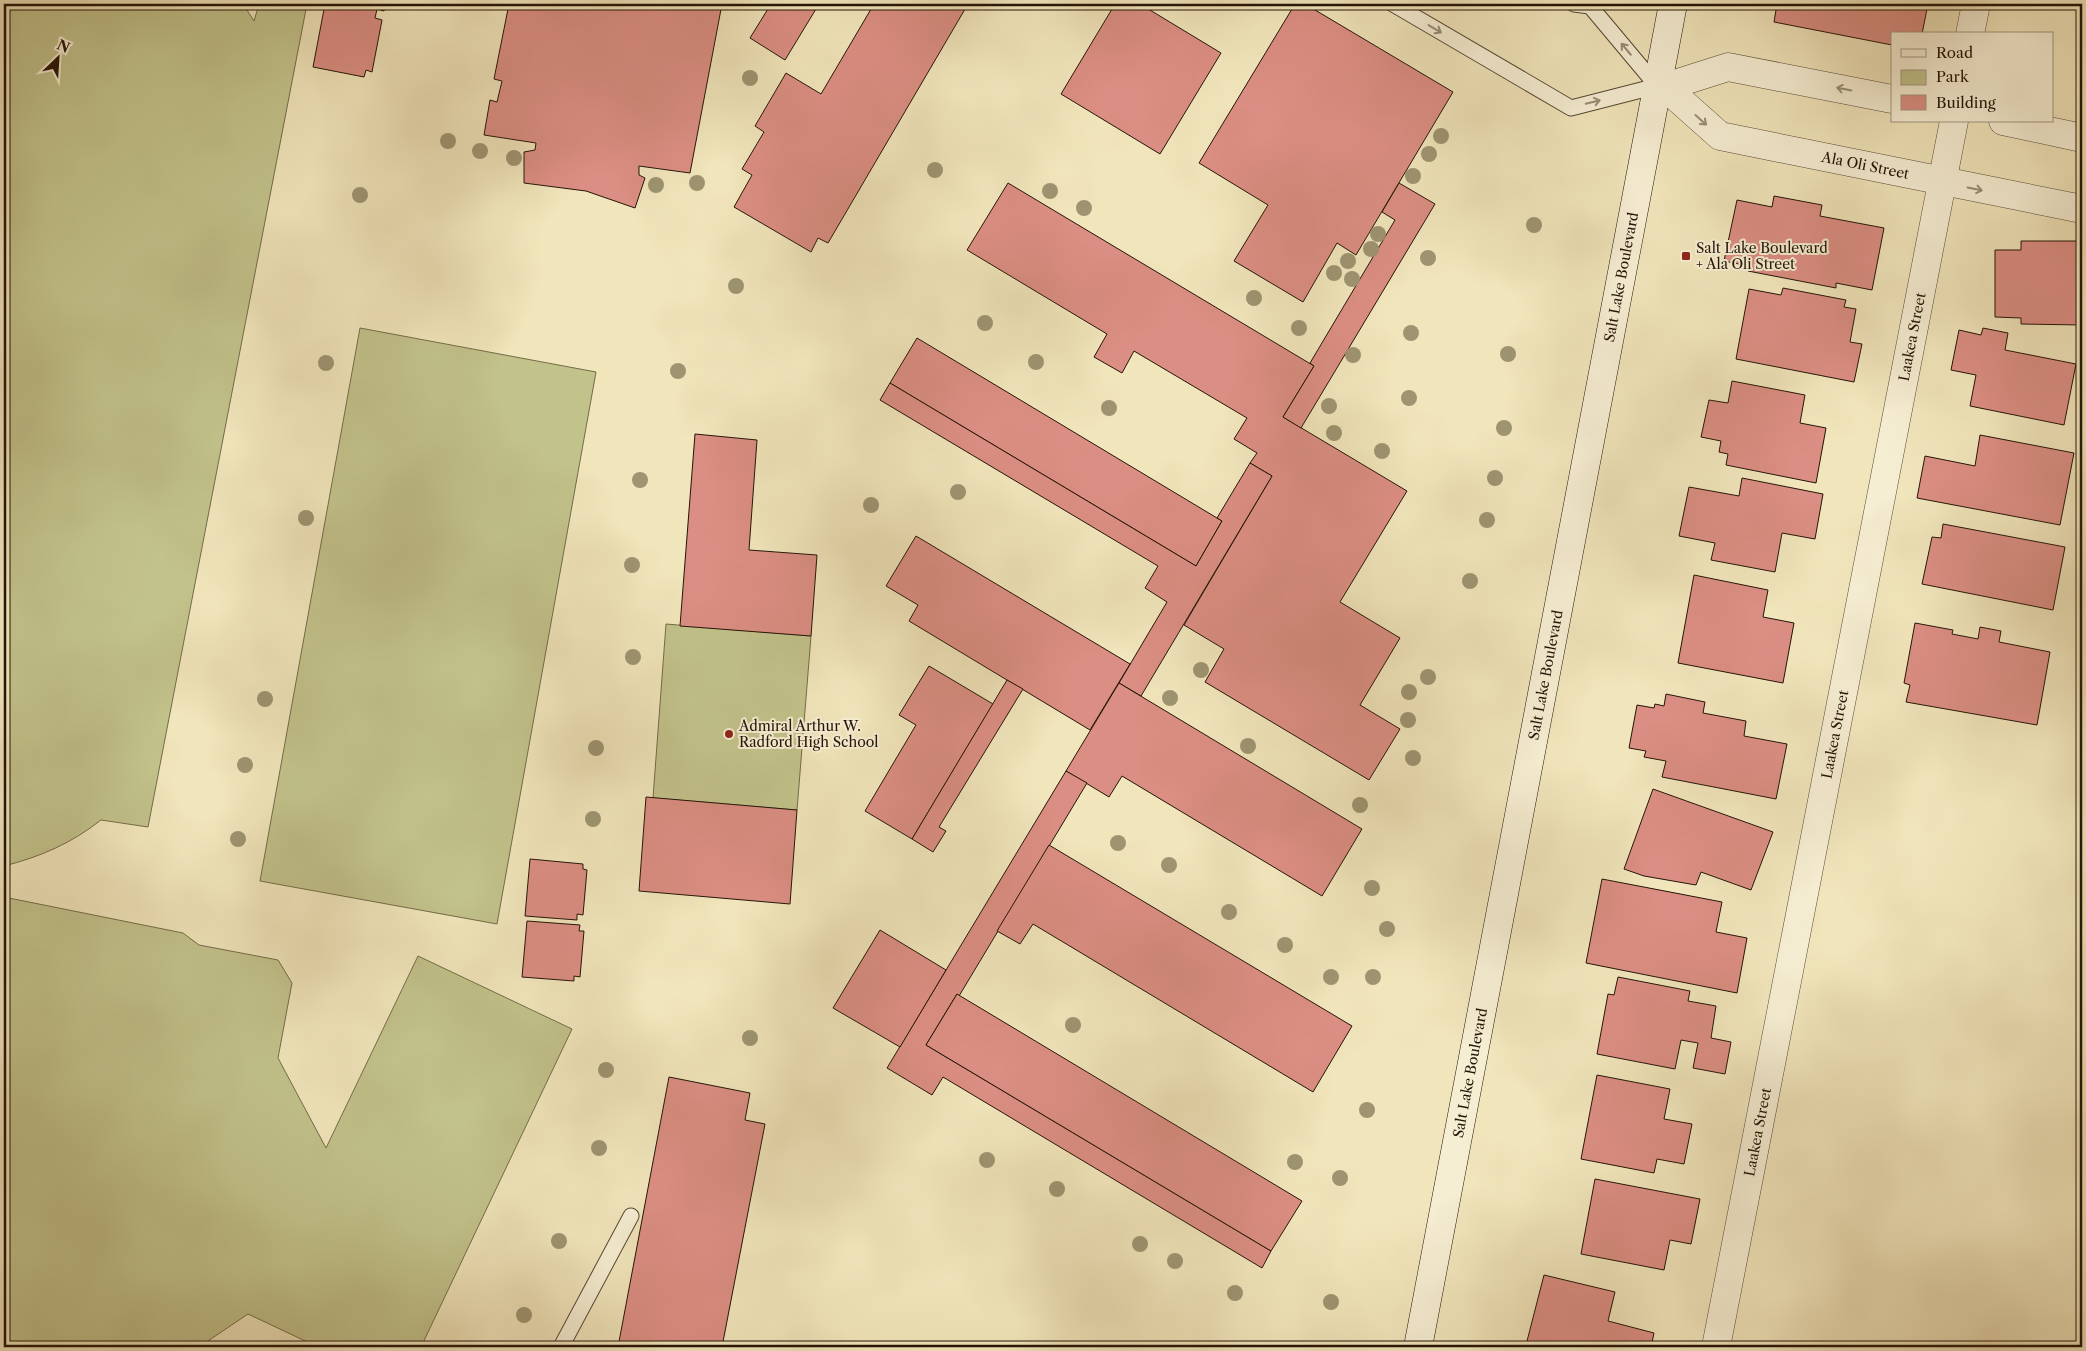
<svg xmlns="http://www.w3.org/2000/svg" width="2086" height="1351" viewBox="0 0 2086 1351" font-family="'Libre Caslon Text',serif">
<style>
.green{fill:#c2c28b;stroke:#736b49}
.building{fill:#db8e83;stroke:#241407}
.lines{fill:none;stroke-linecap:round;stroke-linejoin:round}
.service-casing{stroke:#574834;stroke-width:17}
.minor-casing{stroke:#574834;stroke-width:29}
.tertiary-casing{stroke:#574834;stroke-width:29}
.secondary-casing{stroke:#241407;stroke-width:29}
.service{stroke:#f6eed3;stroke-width:15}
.minor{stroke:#f6eed3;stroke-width:28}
.tertiary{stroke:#f6eed3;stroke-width:28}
.secondary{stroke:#f6eed3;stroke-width:28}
.tree{fill:#9e9471}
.oneway{stroke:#988c77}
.poi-dot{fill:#8f2418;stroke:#f6eed3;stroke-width:2}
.labels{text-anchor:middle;stroke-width:4;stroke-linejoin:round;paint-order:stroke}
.street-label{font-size:14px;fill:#241407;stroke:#f6eed3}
.poi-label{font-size:14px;fill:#241407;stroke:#f6eed3;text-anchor:start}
</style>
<rect width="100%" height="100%" fill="#f1e5bb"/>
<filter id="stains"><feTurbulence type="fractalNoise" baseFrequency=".004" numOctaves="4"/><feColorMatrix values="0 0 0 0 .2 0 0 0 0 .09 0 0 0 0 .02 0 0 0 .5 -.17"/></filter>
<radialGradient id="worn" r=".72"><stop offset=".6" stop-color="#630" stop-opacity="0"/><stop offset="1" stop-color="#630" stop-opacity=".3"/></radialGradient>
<!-- green -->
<g class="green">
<path d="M4 4H243L254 21 259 4H307L148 827 101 820C72 843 40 857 4 866Z"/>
<polygon points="360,328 596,372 497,924 260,881"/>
<polygon points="666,624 811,636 797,810 653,798"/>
<polygon points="4,897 183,933 199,945 278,960 292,983 278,1058 326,1148 418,956 572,1029 421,1347 318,1347 248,1314 199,1347 4,1347"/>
</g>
<!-- building -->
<g class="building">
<polygon points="325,4 385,4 384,11 377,9 375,18 382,20 372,72 366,70 364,77 313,67"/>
<polygon points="509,4 722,4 690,173 639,166 639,175 645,178 635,208 586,191 524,183 524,152 535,150 536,143 484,135 490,100 497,102 502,81 494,79"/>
<polygon points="771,4 819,4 785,60 750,38"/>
<polygon points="874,4 968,4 828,243 818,238 811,252 734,207 752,175 742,169 764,132 755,126 786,73 821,94"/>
<polygon points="1115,4 1140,4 1221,53 1160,154 1061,94"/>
<polygon points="1295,4 1305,4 1453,92 1356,255 1337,243 1303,302 1234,261 1268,205 1199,163"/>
<polygon points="1777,4 1928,4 1922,34 1892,34 1892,45 1774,22"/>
<polygon points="1008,183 1314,366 1283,417 1407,491 1340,602 1400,638 1360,705 1400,729 1369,780 1205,682 1224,649 1184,625 1272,476 1250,463 1257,453 1234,439 1247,418 1134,351 1122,373 1094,357 1107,334 967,250"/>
<polygon points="1399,183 1435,204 1301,428 1283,417 1314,366 1310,363 1395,220 1382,212"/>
<polygon points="1774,196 1822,205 1820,216 1884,228 1872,290 1836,283 1836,288 1748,271 1749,266 1724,261 1737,200 1772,207"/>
<polygon points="2021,241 2082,241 2082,325 2021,324 2021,318 1995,317 1995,250 2021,250"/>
<polygon points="1783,288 1846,300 1844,307 1856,309 1850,342 1862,344 1854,382 1736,359 1749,289 1781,295"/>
<polygon points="1983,328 2008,333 2005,350 2076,364 2064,425 1970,406 1976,375 1951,370 1959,330 1981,335"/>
<polygon points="917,338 1222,521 1196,566 890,383"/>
<polygon points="1732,381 1805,395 1800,423 1826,428 1816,483 1726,465 1728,454 1719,452 1721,441 1701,437 1709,400 1728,403"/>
<polygon points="890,383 1196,566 1222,521 1217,518 1250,463 1272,476 1141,696 1119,683 1167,602 1145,588 1158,566 880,400"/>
<polygon points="695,434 757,440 749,550 817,555 811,636 680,626"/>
<polygon points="1980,435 2074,453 2060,525 1917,498 1925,456 1975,466"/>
<polygon points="1742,478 1823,494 1815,539 1782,533 1775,572 1711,560 1715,543 1679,536 1689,487 1739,496"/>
<polygon points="1943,524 2065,547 2053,610 1922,584 1932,537 1941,538"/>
<polygon points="916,536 1130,664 1090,730 909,621 918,605 886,586"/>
<polygon points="1694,575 1768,590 1763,617 1794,623 1783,683 1678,663"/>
<polygon points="1915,623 1953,630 1952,634 1978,639 1980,627 2001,631 1999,642 2050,652 2037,725 1906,702 1910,685 1904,683"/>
<polygon points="929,666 993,704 912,839 865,811 916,725 899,715"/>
<polygon points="1007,680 1023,689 939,827 946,831 933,852 912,839"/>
<polygon points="1119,683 1362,829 1322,896 1122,776 1109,797 1066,771"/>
<polygon points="1666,694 1705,702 1703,713 1746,721 1744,736 1787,744 1776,799 1662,777 1666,761 1644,757 1646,751 1629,748 1637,705 1654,708 1655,704 1664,706"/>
<polygon points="1066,771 1087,783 959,996 957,994 926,1045 1271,1251 1262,1268 943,1077 932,1095 887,1068"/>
<polygon points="1653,789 1773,832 1751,890 1701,872 1696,885 1644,876 1624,869"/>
<polygon points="646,797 797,810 790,904 639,891"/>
<polygon points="1049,845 1352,1026 1313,1092 1033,924 1020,944 997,931"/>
<polygon points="530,859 583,864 583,869 587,870 583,915 577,914 577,920 525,916"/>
<polygon points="1602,879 1722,902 1716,932 1747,938 1737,993 1586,963"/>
<polygon points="527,921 580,925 579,931 584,931 580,977 574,976 574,981 522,977"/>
<polygon points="880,930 946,970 900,1047 833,1008"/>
<polygon points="1618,977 1690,991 1688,1001 1716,1006 1711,1038 1731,1042 1725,1074 1693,1068 1698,1043 1681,1040 1675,1069 1597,1054 1608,994 1614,995"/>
<polygon points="957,994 1302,1201 1271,1251 926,1045"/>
<polygon points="1597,1075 1670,1089 1664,1119 1692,1124 1684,1164 1657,1159 1654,1173 1581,1159"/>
<polygon points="669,1077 750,1093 745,1120 765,1124 722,1347 618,1347"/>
<polygon points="1595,1179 1700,1199 1691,1244 1670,1240 1664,1270 1581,1254"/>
<polygon points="1544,1275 1615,1292 1608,1321 1654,1333 1651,1347 1526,1345"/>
</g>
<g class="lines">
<!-- service casing -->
<g class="service-casing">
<g id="service">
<polyline points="1393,4 1571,108 1657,86 1590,6 1574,4"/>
<polyline points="561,1347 631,1216"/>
</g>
</g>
<!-- minor casing -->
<g class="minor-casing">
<g id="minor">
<polyline points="1970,34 1976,4"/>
<path id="s1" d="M1716 1347 1954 121"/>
</g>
</g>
<!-- tertiary casing -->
<g class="tertiary-casing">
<g id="tertiary">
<path id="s2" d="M1657 86 1665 87 1720 136 2082 209"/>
<polyline points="1665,87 1728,67 1892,99"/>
<polyline points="2003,121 2082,138"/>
</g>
</g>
<!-- secondary casing -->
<g class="secondary-casing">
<g id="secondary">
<path id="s3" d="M1418 1347 1673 4"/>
</g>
</g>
<!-- service -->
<use href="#service" class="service"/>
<!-- minor -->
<use href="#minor" class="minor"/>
<!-- tertiary -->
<use href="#tertiary" class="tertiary"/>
<!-- secondary -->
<use href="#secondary" class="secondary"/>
</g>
<!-- trees -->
<g class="tree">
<circle cx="750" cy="78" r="8"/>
<circle cx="1441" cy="136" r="8"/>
<circle cx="448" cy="141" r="8"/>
<circle cx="480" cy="151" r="8"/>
<circle cx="1429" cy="154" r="8"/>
<circle cx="514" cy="158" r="8"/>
<circle cx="935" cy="170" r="8"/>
<circle cx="1413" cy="176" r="8"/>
<circle cx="697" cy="183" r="8"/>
<circle cx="656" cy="185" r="8"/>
<circle cx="1050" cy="191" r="8"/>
<circle cx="360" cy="195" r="8"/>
<circle cx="1084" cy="208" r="8"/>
<circle cx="1534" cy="225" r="8"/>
<circle cx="1378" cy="234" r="8"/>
<circle cx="1371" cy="249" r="8"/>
<circle cx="1428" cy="258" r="8"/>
<circle cx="1348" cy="261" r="8"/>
<circle cx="1334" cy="273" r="8"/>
<circle cx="1352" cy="279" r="8"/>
<circle cx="736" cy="286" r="8"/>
<circle cx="1254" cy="298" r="8"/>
<circle cx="985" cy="323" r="8"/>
<circle cx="1299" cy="328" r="8"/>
<circle cx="1411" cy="333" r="8"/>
<circle cx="1508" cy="354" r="8"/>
<circle cx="1353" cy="355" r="8"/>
<circle cx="1036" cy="362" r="8"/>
<circle cx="326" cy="363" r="8"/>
<circle cx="678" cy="371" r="8"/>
<circle cx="1409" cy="398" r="8"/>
<circle cx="1329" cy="406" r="8"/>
<circle cx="1109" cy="408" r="8"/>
<circle cx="1504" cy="428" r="8"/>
<circle cx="1334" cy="433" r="8"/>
<circle cx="1382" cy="451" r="8"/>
<circle cx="1495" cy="478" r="8"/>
<circle cx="640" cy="480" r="8"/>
<circle cx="958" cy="492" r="8"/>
<circle cx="871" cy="505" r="8"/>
<circle cx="306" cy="518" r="8"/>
<circle cx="1487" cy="520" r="8"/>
<circle cx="632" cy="565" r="8"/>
<circle cx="1470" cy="581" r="8"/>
<circle cx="633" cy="657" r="8"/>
<circle cx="1201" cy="670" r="8"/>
<circle cx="1428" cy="677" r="8"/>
<circle cx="1409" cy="692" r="8"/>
<circle cx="1170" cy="698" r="8"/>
<circle cx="265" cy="699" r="8"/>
<circle cx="1408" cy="720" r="8"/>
<circle cx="1248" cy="746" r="8"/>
<circle cx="596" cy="748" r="8"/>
<circle cx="1413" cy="758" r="8"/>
<circle cx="245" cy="765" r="8"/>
<circle cx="1360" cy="805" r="8"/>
<circle cx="593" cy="819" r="8"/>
<circle cx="238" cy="839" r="8"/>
<circle cx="1118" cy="843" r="8"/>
<circle cx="1169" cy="865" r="8"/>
<circle cx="1372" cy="888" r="8"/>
<circle cx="1229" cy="912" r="8"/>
<circle cx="1387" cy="929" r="8"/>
<circle cx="1285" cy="945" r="8"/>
<circle cx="1331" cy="977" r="8"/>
<circle cx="1373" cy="977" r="8"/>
<circle cx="1073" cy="1025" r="8"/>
<circle cx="750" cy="1038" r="8"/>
<circle cx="606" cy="1070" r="8"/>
<circle cx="1367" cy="1110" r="8"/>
<circle cx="599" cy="1148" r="8"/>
<circle cx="987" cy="1160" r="8"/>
<circle cx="1295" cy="1162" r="8"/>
<circle cx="1340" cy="1178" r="8"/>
<circle cx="1057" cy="1189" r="8"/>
<circle cx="559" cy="1241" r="8"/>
<circle cx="1140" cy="1244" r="8"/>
<circle cx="1175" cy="1261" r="8"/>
<circle cx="1235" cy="1293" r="8"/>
<circle cx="1331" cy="1302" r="8"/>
<circle cx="524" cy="1315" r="8"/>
</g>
<!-- one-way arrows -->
<defs><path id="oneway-shaft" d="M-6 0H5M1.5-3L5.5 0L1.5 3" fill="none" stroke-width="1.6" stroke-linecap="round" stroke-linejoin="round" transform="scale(1.25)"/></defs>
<g class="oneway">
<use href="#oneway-shaft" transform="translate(1435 29) rotate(31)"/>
<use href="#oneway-shaft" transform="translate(1626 49) rotate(-130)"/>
<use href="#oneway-shaft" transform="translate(1844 89) rotate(-169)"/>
<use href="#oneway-shaft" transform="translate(1593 102) rotate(-14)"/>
<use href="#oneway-shaft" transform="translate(1701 120) rotate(42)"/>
<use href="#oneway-shaft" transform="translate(1975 189) rotate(11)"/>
</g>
<!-- markers -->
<g class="poi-dot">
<rect x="1681" y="251" width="10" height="10" rx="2.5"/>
<circle cx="729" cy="734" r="5"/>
</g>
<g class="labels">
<!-- street labels -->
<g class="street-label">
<text dy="5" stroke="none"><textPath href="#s2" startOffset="230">Ala Oli Street</textPath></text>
<text dy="5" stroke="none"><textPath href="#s3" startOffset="1089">Salt Lake Boulevard</textPath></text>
<text dy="5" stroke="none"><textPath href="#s1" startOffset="1029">Laakea Street</textPath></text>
<text dy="5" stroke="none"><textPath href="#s3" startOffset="684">Salt Lake Boulevard</textPath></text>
<text dy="5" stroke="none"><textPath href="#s1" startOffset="624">Laakea Street</textPath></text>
<text dy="5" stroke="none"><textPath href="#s3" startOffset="279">Salt Lake Boulevard</textPath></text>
<text dy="5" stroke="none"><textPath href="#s1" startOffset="219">Laakea Street</textPath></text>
</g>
<!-- poi labels -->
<g class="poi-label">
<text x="1696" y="253">Salt Lake Boulevard<tspan x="1696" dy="16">+ Ala Oli Street</tspan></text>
<text x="739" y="731">Admiral Arthur W.<tspan x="739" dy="16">Radford High School</tspan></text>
</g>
</g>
<!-- margin -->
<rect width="2086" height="1351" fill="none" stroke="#f1e5bb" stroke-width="20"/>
<rect x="5" y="5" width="2076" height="1341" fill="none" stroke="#241407" stroke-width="2.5"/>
<rect x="10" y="10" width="2066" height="1331" fill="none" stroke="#241407"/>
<!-- legend -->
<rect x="1891" y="32" width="162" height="90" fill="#f6eed3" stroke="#a29781"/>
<rect x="1901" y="49" width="25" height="8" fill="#f6eed3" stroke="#a29781"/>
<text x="1936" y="58" font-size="15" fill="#241407">Road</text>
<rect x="1901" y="70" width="25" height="15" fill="#c2c28b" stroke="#a29781"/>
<text x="1936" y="82" font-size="15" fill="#241407">Park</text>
<rect x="1901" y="95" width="25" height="15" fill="#db8e83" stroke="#a29781"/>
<text x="1936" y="108" font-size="15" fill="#241407">Building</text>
<!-- north arrow -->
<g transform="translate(58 58) rotate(25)" stroke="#f6eed3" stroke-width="4" paint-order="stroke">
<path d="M0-4L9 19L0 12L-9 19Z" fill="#241407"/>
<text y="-8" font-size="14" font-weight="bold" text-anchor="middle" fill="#241407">N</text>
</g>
<rect width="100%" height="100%" filter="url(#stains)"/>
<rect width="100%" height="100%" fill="url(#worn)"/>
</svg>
